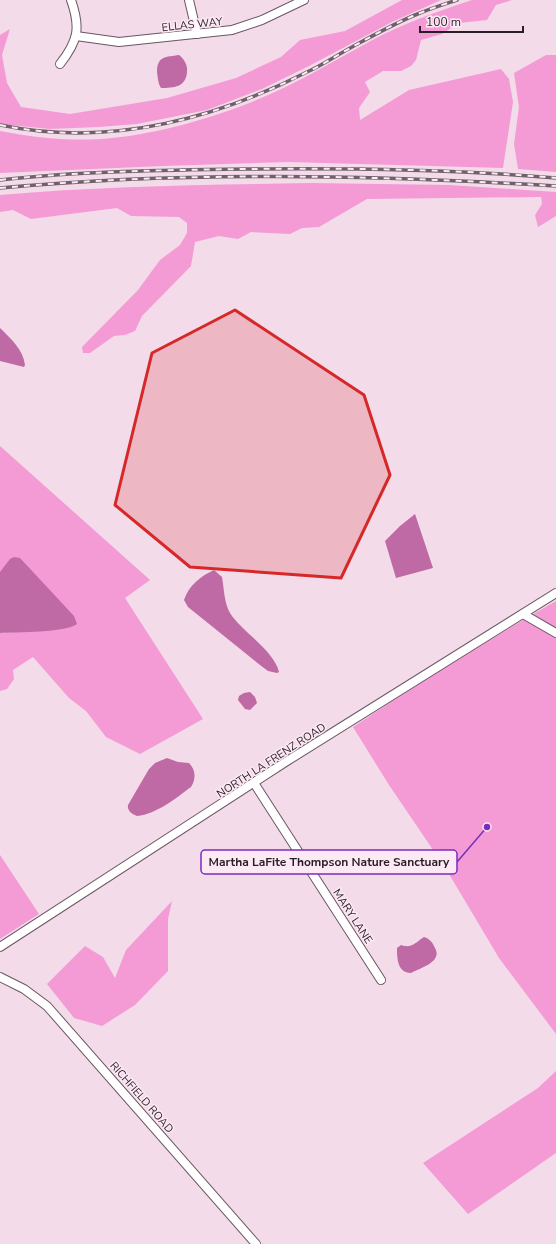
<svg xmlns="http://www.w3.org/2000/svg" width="556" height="1244" viewBox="0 0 556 1244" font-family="'Nunito Sans',sans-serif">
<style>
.green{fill:#f49bd6}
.water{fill:#bf6aa4}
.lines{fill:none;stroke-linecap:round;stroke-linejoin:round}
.minor-casing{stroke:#6a5562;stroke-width:10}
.minor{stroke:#fff;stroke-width:8}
.rail-casing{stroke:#6f6169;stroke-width:3.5}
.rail{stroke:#fde9f5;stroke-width:2;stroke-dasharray:6;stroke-linecap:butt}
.marked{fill:#d62828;fill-opacity:0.2;stroke:#d62828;stroke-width:3;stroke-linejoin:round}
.labels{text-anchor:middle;stroke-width:3;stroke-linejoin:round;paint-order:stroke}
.street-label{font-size:11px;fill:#281f24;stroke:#fde9f5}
.leader{fill:none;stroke:#7b2cbf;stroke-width:1.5}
.callout-dot{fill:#7b2cbf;stroke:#fde9f5;stroke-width:1.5}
.callout{fill:#fde9f5;stroke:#7b2cbf;stroke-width:1.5}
.callout-label{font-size:12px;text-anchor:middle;font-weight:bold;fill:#281f24}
</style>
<rect width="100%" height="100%" fill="#f3dbea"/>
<!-- green -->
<g class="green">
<polygon points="402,0 441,0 392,22 309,66 262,89 207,110 137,124 99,127 50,129 0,124 0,35 10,29 2,55 7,83 21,107 70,114 167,98 236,78 281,57 300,40 345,31"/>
<path d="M472 0H512L496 5 487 20 459 23 442 34 421 40 416 60 411 66 401 71H383L365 82 370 92 359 108 360 120 409 90 501 69 509 79 513 102 503 168 289 162 163 166 0 173V131C36 138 75 142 112 138 164 133 227 114 275 92 312 75 347 53 384 34 413 20 442 10 472 0Z"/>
<polygon points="546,55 556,55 556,172 518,169 514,144 519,107 514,73"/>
<path d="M311 183 449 185 556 192V216L538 227 535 215 542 204 541 197 367 199 319 227 302 228 290 234 251 232 238 239 219 236 195 242 191 266 142 316 135 331 125 335 114 336 90 353H83L82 347 138 290 160 260 180 245 187 233V223L179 217 131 216 117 208 31 219 13 210 0 212V195C103 186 207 185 311 183Z"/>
<polygon points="0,446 150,580 125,598 203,719 140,754 106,737 86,711 69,698 33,657 13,670 14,679 7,689 0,691 0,633 59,629 74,626 0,572"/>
<path d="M556 601V1034L499 958 446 869 389 785 353 727C419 683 487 640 556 601Z"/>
<polygon points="0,855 39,914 0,939"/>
<polygon points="172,901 168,919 168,971 135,1005 102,1026 74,1018 47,984 85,946 103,957 115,978 126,950"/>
<polygon points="556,1071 556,1153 468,1214 423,1163 538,1088"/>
</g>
<!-- water -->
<g class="water">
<path d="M179 55C184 59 188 65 187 72 186 87 174 88 161 88 158 83 158 79 157 72 157 56 166 57 179 55Z"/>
<path d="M0 328C11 339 23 349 25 365L24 367 0 361Z"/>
<polygon points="415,514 433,568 396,578 385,541 400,526"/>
<path d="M14 557 20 558 74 616 77 624C65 633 17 632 0 633V572L10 559Z"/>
<path d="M214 570 222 577C224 588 224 603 230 613 242 632 274 650 279 672L277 673 268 671 260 665 188 607 184 600C189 585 201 576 214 570Z"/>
<polygon points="250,692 255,697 257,703 250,710 245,709 238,700 239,696 244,693"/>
<path d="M167 758 178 762 189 763C196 770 196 779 191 787 176 798 157 814 137 816 132 814 127 811 128 805L149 769 155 763Z"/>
<path d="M424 937C430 939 433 943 435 948 443 962 420 968 411 973 397 973 397 957 397 948L401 945C412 949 416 942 424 937Z"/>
</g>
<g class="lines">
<!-- minor casing -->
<g class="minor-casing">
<g id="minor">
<polyline points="189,0 197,34"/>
<polyline points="76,36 119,42 232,30 262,20 304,0"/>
<path d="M60 64C78 41 81 28 71 0"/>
<polyline points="523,614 556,633"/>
<polyline points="254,783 381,980"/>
<polyline points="0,947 287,761 556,593"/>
<polyline points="0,977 24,989 47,1006 256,1244"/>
</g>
</g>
<!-- minor -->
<use href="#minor" class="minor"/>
<!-- rail casing -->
<g class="rail-casing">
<g id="rail">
<path d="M0 125C107 147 211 121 307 72 323 65 337 55 352 47 374 35 397 22 420 13 432 8 445 4 457 0"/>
<path d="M0 180C82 171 165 170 248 169 350 168 454 169 556 178"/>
<path d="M0 188C185 171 371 175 556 186"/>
</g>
</g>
<!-- rail -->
<use href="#rail" class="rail"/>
</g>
<!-- marked area -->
<path class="marked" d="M235 310 364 395 390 475 341 578 190 567 115 505 152 353Z"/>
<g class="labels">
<!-- street labels -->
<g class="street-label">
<text transform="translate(192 24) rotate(-6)" y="4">ELLAS WAY</text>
<text transform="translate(271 760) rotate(-33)" y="4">NORTH LA FRENZ ROAD</text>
<text transform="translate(353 916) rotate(57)" y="4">MARY LANE</text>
<text transform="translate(142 1097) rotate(49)" y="4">RICHFIELD ROAD</text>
</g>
</g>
<!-- callouts -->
<path class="leader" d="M487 827L457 862"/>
<circle class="callout-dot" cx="487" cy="827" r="4"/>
<rect class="callout" x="201" y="850" width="256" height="24" rx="4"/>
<g class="callout-label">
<text x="329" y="866">Martha LaFite Thompson Nature Sanctuary</text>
</g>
<!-- scale -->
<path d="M420 26v6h103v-6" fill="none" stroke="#281f24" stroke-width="2"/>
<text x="426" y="26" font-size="12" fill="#281f24" stroke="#fde9f5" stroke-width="3" paint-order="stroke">100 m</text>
</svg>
